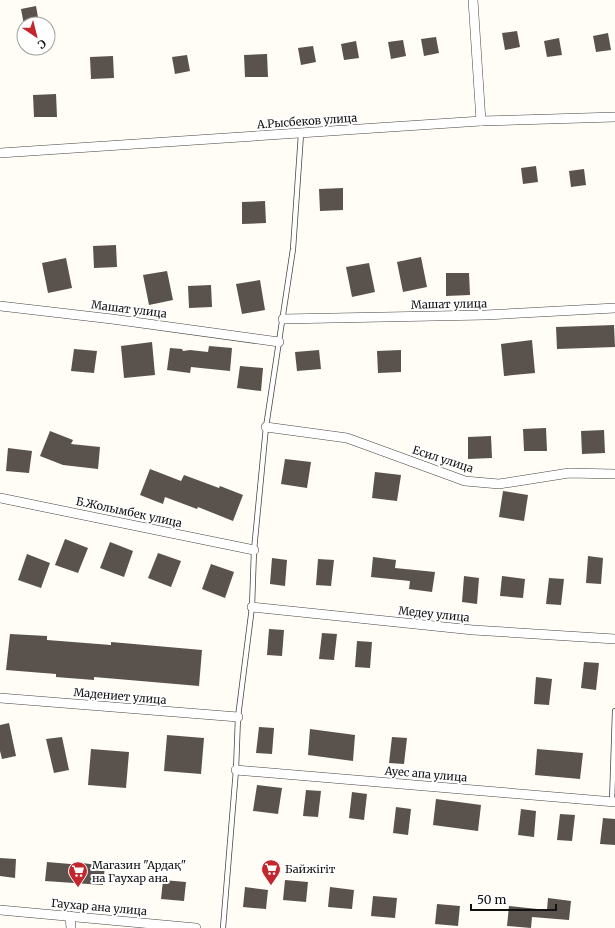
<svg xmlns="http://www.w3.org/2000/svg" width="615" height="928" viewBox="0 0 615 928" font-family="Merriweather,serif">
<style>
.building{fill:#5a524d}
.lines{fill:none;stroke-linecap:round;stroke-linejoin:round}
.service-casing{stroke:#444;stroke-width:6}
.minor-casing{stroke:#444;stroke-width:10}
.service{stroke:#fff;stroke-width:4.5}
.minor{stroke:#fff;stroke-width:9}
.labels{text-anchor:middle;stroke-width:4;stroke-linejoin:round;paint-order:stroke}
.street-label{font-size:11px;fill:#111;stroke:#fff}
.poi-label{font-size:11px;fill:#111;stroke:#fff;text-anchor:start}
</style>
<rect width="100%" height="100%" fill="#fffdf5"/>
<!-- building -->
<g class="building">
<polygon points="36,6 39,23 24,24 24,25 21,9"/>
<polygon points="517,31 520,47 505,50 502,33"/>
<polygon points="608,33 611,50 596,52 593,36"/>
<polygon points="436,37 439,53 424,56 421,39"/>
<polygon points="559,38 562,55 547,57 544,41"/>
<polygon points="403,40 406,56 391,59 388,42"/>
<polygon points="356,41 359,58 344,60 341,44"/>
<polygon points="313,46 316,62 301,65 298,48"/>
<polygon points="267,54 268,77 245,77 244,55"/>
<polygon points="187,55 190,71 175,74 172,57"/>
<polygon points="113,56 114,78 91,79 90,57"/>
<polygon points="56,94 57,117 34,117 33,95"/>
<polygon points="536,166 538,182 523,184 521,168"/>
<polygon points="584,169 586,185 571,187 569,171"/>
<polygon points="343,188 343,210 320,211 319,189"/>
<polygon points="265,201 266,223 242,224 242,202"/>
<polygon points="116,245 117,267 94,268 93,246"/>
<polygon points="421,257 427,287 403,292 397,262"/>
<polygon points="66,258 72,288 48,293 42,263"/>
<polygon points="369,263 375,292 352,297 346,267"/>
<polygon points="167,271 173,300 149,305 143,275"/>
<polygon points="446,273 469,273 470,295 446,296"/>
<polygon points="260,280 265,310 242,314 236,284"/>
<polygon points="211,285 212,307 189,308 188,286"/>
<polygon points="614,325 615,347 557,349 556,327"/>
<polygon points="532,340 535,373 504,376 501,344"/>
<polygon points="152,342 155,375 124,378 121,346"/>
<polygon points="209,346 232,348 230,371 191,367 190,373 167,370 170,348 182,349 183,351 190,350 208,352"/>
<polygon points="74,349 97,351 94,373 71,371"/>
<polygon points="319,350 321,369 297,371 295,352"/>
<polygon points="401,350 401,372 378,373 377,351"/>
<polygon points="240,366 263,368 261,391 237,388"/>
<polygon points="546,428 547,451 524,451 523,429"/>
<polygon points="604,430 605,453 582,454 581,431"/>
<polygon points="50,431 73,440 71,444 100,447 98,469 63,465 40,456"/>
<polygon points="491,436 492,458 468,459 468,437"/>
<polygon points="8,448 32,451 29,473 6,471"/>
<polygon points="285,459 311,462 307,488 281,484"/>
<polygon points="150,469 181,481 184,475 219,488 220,486 243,495 233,521 198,507 197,509 165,497 163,504 140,495"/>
<polygon points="375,472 401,475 397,501 372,498"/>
<polygon points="503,491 528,495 524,521 499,517"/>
<polygon points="65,539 88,548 78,573 55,565"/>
<polygon points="110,542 133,551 124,577 100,568"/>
<polygon points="158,553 181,561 171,587 148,578"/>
<polygon points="27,554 50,563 41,588 18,580"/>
<polygon points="588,556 603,558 601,584 586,583"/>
<polygon points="373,557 396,560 395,568 435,572 432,592 409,589 410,581 371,577"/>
<polygon points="272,558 287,560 285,586 270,584"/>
<polygon points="318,559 334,560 331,586 316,585"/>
<polygon points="211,564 234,572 225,598 202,589"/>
<polygon points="464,576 479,578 477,604 462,602"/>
<polygon points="502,576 525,579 523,598 500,596"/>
<polygon points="549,578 564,579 561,605 546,604"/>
<polygon points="269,629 284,630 282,656 267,655"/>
<polygon points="322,633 337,634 334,660 319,659"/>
<polygon points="10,634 47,636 47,640 111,645 111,642 202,650 199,686 94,677 94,680 56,677 56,674 6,670"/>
<polygon points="357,641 372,642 370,668 355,667"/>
<polygon points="584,662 599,663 596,690 581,688"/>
<polygon points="536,677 552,679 549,705 534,704"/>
<polygon points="9,723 16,756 2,759 0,751 0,725"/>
<polygon points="259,727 274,728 272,754 256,753"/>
<polygon points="310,729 355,735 353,761 308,755"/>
<polygon points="167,735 204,738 201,774 164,771"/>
<polygon points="62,737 69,770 54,773 46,739"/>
<polygon points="392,737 407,738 404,764 389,763"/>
<polygon points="91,749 129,752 126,788 88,785"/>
<polygon points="537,749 583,753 580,779 535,775"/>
<polygon points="257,785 282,788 278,814 253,811"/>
<polygon points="306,790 321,791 318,817 303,816"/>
<polygon points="352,792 367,794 364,820 349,818"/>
<polygon points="436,799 481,805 478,831 433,825"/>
<polygon points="396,807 411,809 408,835 393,833"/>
<polygon points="521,809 536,811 534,837 518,835"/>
<polygon points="560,814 575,815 572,841 557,840"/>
<polygon points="603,818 615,819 615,845 600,844"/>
<polygon points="0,858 16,859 15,878 0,876"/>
<polygon points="47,862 82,865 82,863 105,866 103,885 45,881"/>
<polygon points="163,880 186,882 184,901 161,899"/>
<polygon points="285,880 308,882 306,902 283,900"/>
<polygon points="245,887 268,890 266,909 243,907"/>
<polygon points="330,887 354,890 352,909 328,907"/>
<polygon points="373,896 397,898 395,918 371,916"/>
<polygon points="548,898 571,901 569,920 532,917 531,928 507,926 509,906 547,910"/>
<polygon points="437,904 460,906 458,926 435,924"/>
</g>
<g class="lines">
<!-- service casing -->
<g class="service-casing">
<g id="service">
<polyline points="612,802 615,711"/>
<polyline points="223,928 236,770 238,717 252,607 254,550 266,427 293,249 301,134"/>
</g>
</g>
<!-- minor casing -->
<g class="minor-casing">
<g id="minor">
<polyline points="473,0 481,121"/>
<polyline points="0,153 481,121 615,117"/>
<polyline points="0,306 112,319 279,342"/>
<polyline points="283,319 485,315 615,308"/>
<polyline points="266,427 347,438 465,481 499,484 569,473 615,474"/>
<polyline points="0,498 254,550"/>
<polyline points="252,607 473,630 615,639"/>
<polyline points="0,698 238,717"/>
<polyline points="236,770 615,802"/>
<polyline points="0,910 196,928"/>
<polyline points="70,916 71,928"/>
</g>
</g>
<!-- service -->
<use href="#service" class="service"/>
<!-- minor -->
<use href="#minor" class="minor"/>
</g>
<!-- icons -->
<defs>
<g id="supermarket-pin" transform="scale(1)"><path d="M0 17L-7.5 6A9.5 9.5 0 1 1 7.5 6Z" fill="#c4262e" stroke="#fff"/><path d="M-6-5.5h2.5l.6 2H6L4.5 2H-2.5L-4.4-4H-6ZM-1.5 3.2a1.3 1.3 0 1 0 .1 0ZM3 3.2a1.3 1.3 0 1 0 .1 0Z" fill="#fff"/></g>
</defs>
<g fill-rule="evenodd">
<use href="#supermarket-pin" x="271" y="869"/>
<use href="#supermarket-pin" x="78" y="871"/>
</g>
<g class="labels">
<!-- street labels -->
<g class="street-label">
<text transform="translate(307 121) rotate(-4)" y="4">А.Рысбеков улица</text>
<text transform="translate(449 304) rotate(-1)" y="4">Машат улица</text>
<text transform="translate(129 309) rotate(7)" y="4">Машат улица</text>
<text transform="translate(443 459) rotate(18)" y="4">Есил улица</text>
<text transform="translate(129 512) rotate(12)" y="4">Б.Жолымбек улица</text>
<text transform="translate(434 614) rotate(6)" y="4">Медеу улица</text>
<text transform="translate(120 696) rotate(5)" y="4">Мадениет улица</text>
<text transform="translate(426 774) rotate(5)" y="4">Ауес апа улица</text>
<text transform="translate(99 907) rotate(5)" y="4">Гаухар ана улица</text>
</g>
<!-- poi labels -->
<g class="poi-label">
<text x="92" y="869">Магазин "Ардақ"<tspan x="92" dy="13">на Гаухар ана</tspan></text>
<text x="285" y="873">Байжігіт</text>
</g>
</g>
<!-- north arrow -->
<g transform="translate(36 36) rotate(145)"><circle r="19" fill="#ffffff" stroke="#a0a0a0"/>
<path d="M0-3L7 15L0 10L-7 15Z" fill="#c4262e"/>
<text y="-6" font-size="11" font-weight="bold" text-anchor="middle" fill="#111111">С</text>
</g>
<!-- scale -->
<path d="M471 904v6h85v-6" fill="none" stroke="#111111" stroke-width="2"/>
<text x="477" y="904" font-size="12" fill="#111111" stroke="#ffffff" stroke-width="3" paint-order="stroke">50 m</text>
</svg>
